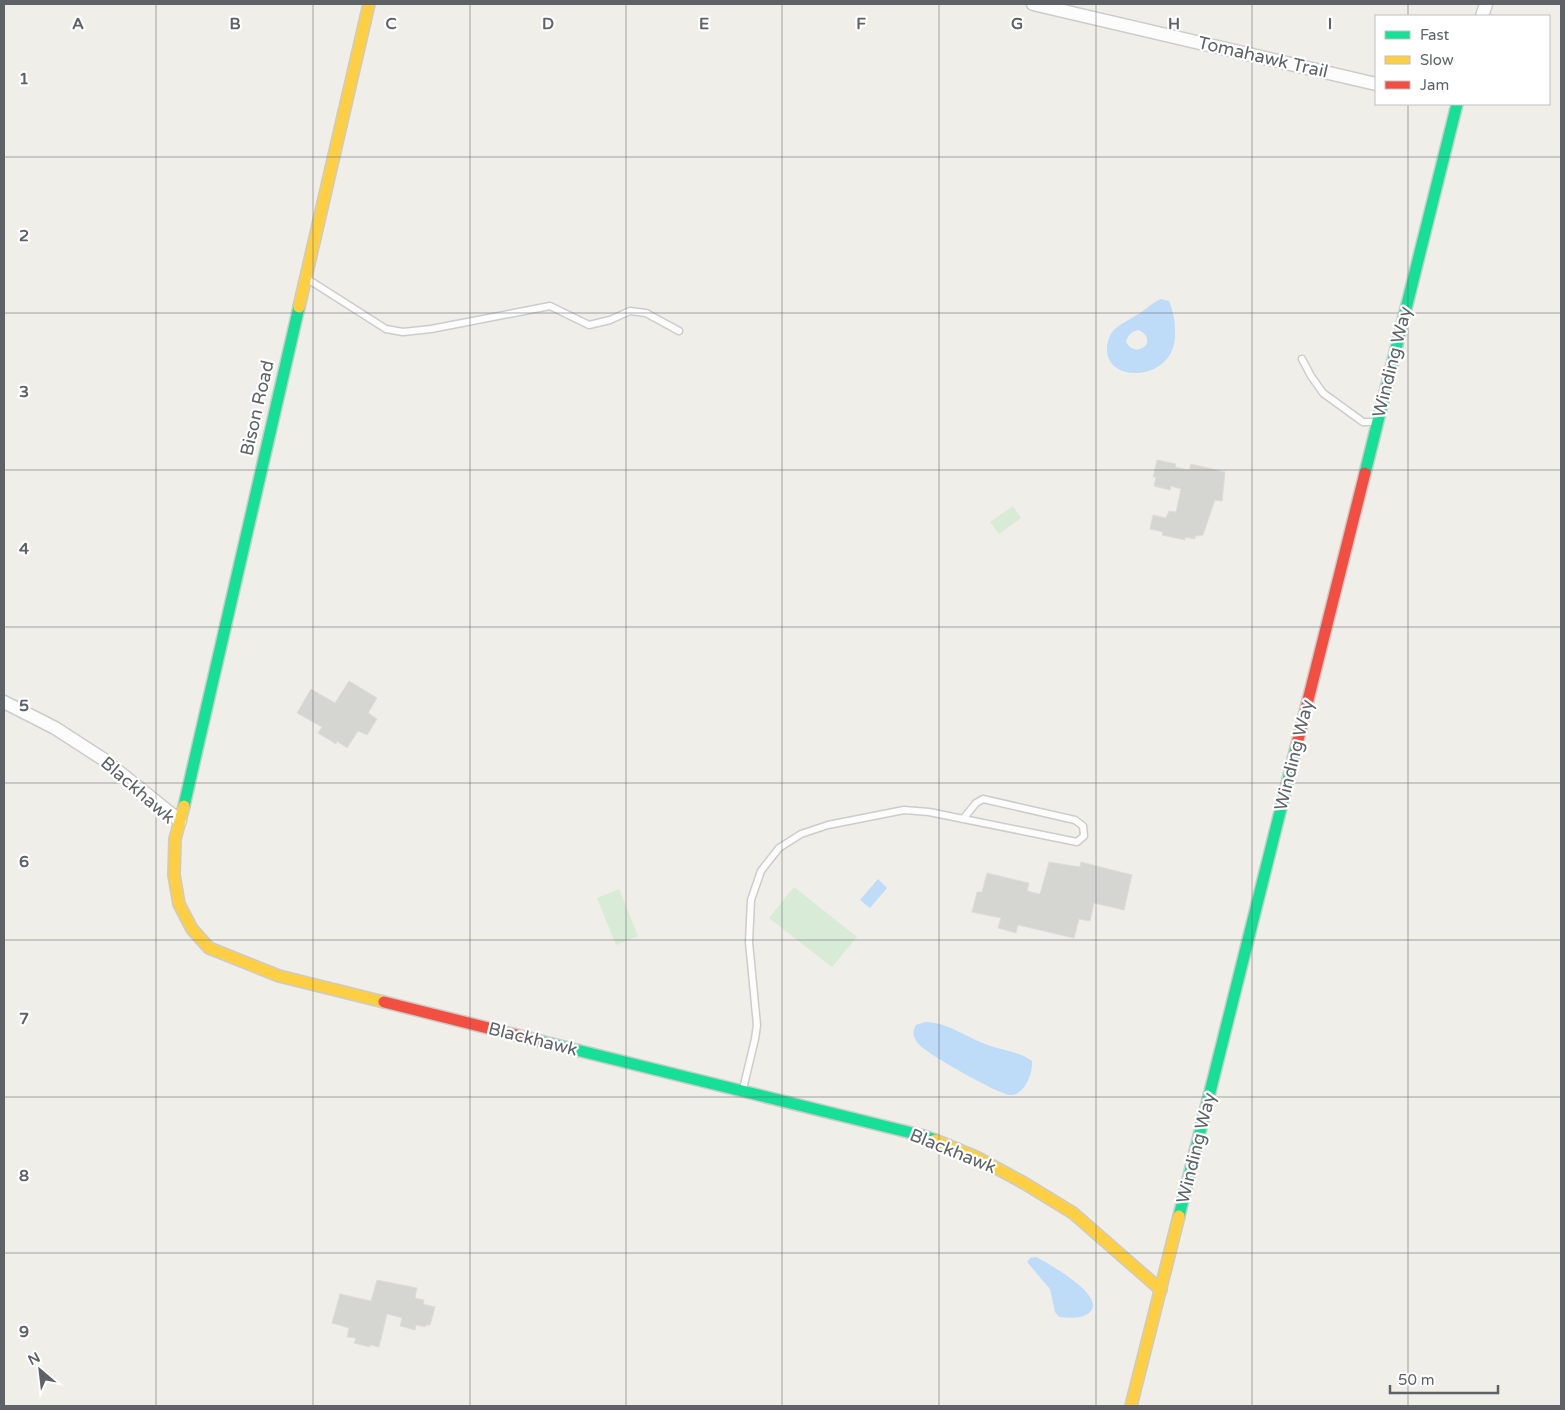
<svg xmlns="http://www.w3.org/2000/svg" width="1565" height="1410" viewBox="0 0 1565 1410" font-family="'Varela Round',sans-serif">
<style>
.green{fill:#d7ebd6}
.water{fill:#bedcf8;fill-rule:evenodd}
.building{fill:#d5d5d2;stroke:#deddd8}
.lines{fill:none;stroke-linecap:round;stroke-linejoin:round}
.lane-casing{stroke:#cccccb;stroke-width:9}
.street-casing{stroke:#cccccb;stroke-width:15}
.fast-casing{stroke:#cbcbc9;stroke-width:14}
.slow-casing{stroke:#cbcbc9;stroke-width:14}
.jam-casing{stroke:#cbcbc9;stroke-width:14}
.lane{stroke:#fdfcfc;stroke-width:6}
.street{stroke:#fdfcfc;stroke-width:12}
.fast{stroke:#16e098;stroke-width:11}
.slow{stroke:#ffcf43;stroke-width:11}
.jam{stroke:#f24e42;stroke-width:11}
.grid{fill:none;stroke:#5e6267;stroke-width:1;stroke-opacity:0.55}
.labels{text-anchor:middle;stroke-width:4.5;stroke-linejoin:round;paint-order:stroke}
.street-label{font-size:18px;fill:#5e6267;stroke:#fff}
.grid-label{font-size:16px;text-anchor:middle;font-weight:bold;fill:#5e6267;stroke:#fff;stroke-width:4.5;stroke-linejoin:round;paint-order:stroke}
</style>
<rect width="100%" height="100%" fill="#efeee9"/>
<!-- green -->
<g class="green">
<polygon points="1013,506 1021,518 999,534 990,522"/>
<polygon points="794,887 857,937 832,967 769,918"/>
<polygon points="619,889 638,936 616,945 597,898"/>
</g>
<!-- water -->
<g class="water">
<path d="M1161 299 1169 301C1174 314 1175 321 1175 335 1175 381 1107 385 1107 349 1107 343 1109 336 1113 331 1119 324 1128 321 1135 316 1145 311 1151 303 1161 299ZM1138 330C1145 333 1148 336 1147 344 1140 352 1131 351 1126 342 1128 335 1131 332 1138 330Z"/>
<polygon points="878,879 887,888 870,908 860,900"/>
<path d="M925 1022C948 1022 967 1038 988 1045 1003 1051 1020 1051 1032 1061 1033 1073 1025 1094 1012 1095 1003 1097 935 1058 926 1050 922 1048 917 1043 915 1039 912 1034 914 1029 916 1025Z"/>
<path d="M1036 1257C1048 1263 1109 1297 1089 1313 1081 1319 1069 1318 1059 1317L1055 1312 1050 1289 1027 1262 1030 1258Z"/>
</g>
<!-- building -->
<g class="building">
<polygon points="1157,460 1176,464 1175,467 1189,470 1191,464 1225,472 1222,501 1215,500 1203,535 1195,536 1195,539 1185,537 1185,540 1162,535 1163,532 1150,529 1153,515 1166,518 1169,511 1176,512 1181,489 1171,486 1170,490 1154,486 1156,477 1153,477"/>
<polygon points="349,681 377,698 368,713 377,719 367,735 358,731 347,748 337,741 336,744 318,733 322,727 297,713 311,689 335,703"/>
<polygon points="1049,862 1080,867 1081,862 1132,875 1124,910 1094,903 1090,921 1079,919 1074,938 1018,925 1016,933 998,928 1001,918 972,912 977,892 982,892 987,873 1029,883 1027,891 1040,894"/>
<polygon points="377,1280 417,1288 415,1298 424,1300 423,1304 435,1307 430,1325 426,1325 425,1327 416,1325 415,1330 400,1326 402,1318 387,1314 379,1347 370,1345 370,1347 354,1343 356,1338 347,1337 349,1328 332,1323 340,1294 371,1301"/>
</g>
<g class="lines">
<!-- lane casing -->
<g class="lane-casing">
<g id="lane">
<polyline points="306,278 386,329 403,332 431,329 550,306 589,325 610,320 630,311 646,313 679,331"/>
<polyline points="1302,359 1311,376 1323,393 1363,422 1376,422"/>
<polyline points="743,1089 755,1039 757,1025 749,942 751,900 761,871 779,848 801,834 828,825 904,810 929,812 1077,842 1084,836 1083,826 1075,820 983,799 976,803 963,819"/>
</g>
</g>
<!-- street casing -->
<g class="street-casing">
<g id="street">
<polyline points="1033,4 1376,84"/>
<polyline points="1482,16 1486,4"/>
<polyline points="4,702 55,728 103,759 180,821"/>
</g>
</g>
<!-- fast casing -->
<g class="fast-casing">
<g id="fast">
<polyline points="1365,473 1457,104"/>
<polyline points="184,806 299,307"/>
<polyline points="536,1040 924,1136 935,1140"/>
<polyline points="1179,1216 1296,748"/>
</g>
</g>
<!-- slow casing -->
<g class="slow-casing">
<g id="slow">
<polyline points="299,307 369,4"/>
<polyline points="184,806 175,839 174,875 179,904 192,929 209,948 279,976 384,1002"/>
<polyline points="935,1140 976,1157 1024,1183 1073,1213 1161,1290"/>
<polyline points="1131,1406 1179,1216"/>
</g>
</g>
<!-- jam casing -->
<g class="jam-casing">
<g id="jam">
<polyline points="1296,748 1365,473"/>
<polyline points="384,1002 536,1040"/>
</g>
</g>
<!-- lane -->
<use href="#lane" class="lane"/>
<!-- street -->
<use href="#street" class="street"/>
<!-- fast -->
<use href="#fast" class="fast"/>
<!-- slow -->
<use href="#slow" class="slow"/>
<!-- jam -->
<use href="#jam" class="jam"/>
</g>
<!-- grid -->
<path class="grid" d="M156 4V1406M313 4V1406M470 4V1406M626 4V1406M782 4V1406M939 4V1406M1096 4V1406M1252 4V1406M1408 4V16M1408 104V1406M4 157H1561M4 313H1561M4 470H1561M4 627H1561M4 783H1561M4 940H1561M4 1097H1561M4 1253H1561"/>
<g class="labels">
<!-- street labels -->
<g class="street-label">
<text transform="translate(1263 57) rotate(13)" y="6">Tomahawk Trail</text>
<text transform="translate(1392 362) rotate(-76)" y="6">Winding Way</text>
<text transform="translate(257 408) rotate(-77)" y="6">Bison Road</text>
<text transform="translate(1294 755) rotate(-76)" y="6">Winding Way</text>
<text transform="translate(138 790) rotate(41)" y="6">Blackhawk</text>
<text transform="translate(533 1039) rotate(14)" y="6">Blackhawk</text>
<text transform="translate(1196 1148) rotate(-76)" y="6">Winding Way</text>
<text transform="translate(953 1151) rotate(22)" y="6">Blackhawk</text>
</g>
</g>
<g class="grid-label">
<text x="78" y="29">A</text>
<text x="235" y="29">B</text>
<text x="391" y="29">C</text>
<text x="548" y="29">D</text>
<text x="704" y="29">E</text>
<text x="861" y="29">F</text>
<text x="1017" y="29">G</text>
<text x="1174" y="29">H</text>
<text x="1330" y="29">I</text>
<text x="24" y="84">1</text>
<text x="24" y="241">2</text>
<text x="24" y="397">3</text>
<text x="24" y="554">4</text>
<text x="24" y="711">5</text>
<text x="24" y="867">6</text>
<text x="24" y="1024">7</text>
<text x="24" y="1181">8</text>
<text x="24" y="1337">9</text>
</g>
<!-- border -->
<rect width="1565" height="1410" fill="none" stroke="#5e6267" stroke-width="10"/>
<!-- legend -->
<rect x="1375" y="15" width="175" height="90" fill="#ffffff" stroke="#bfc0c2"/>
<rect x="1385" y="31" width="25" height="8" fill="#16e098" stroke="#bfc0c2"/>
<text x="1420" y="40" font-size="15" fill="#5e6267">Fast</text>
<rect x="1385" y="56" width="25" height="8" fill="#ffcf43" stroke="#bfc0c2"/>
<text x="1420" y="65" font-size="15" fill="#5e6267">Slow</text>
<rect x="1385" y="81" width="25" height="8" fill="#f24e42" stroke="#bfc0c2"/>
<text x="1420" y="90" font-size="15" fill="#5e6267">Jam</text>
<!-- north arrow -->
<g transform="translate(40 1370) rotate(332)" stroke="#ffffff" stroke-width="4" paint-order="stroke">
<path d="M0-4L9 19L0 12L-9 19Z" fill="#5e6267"/>
<text y="-8" font-size="14" font-weight="bold" text-anchor="middle" fill="#5e6267">N</text>
</g>
<!-- scale -->
<path d="M1390 1385v8h108v-8" fill="none" stroke="#5e6267" stroke-width="2.5"/>
<text x="1398" y="1385" font-size="15" fill="#5e6267" stroke="#ffffff" stroke-width="4" paint-order="stroke">50 m</text>
</svg>
